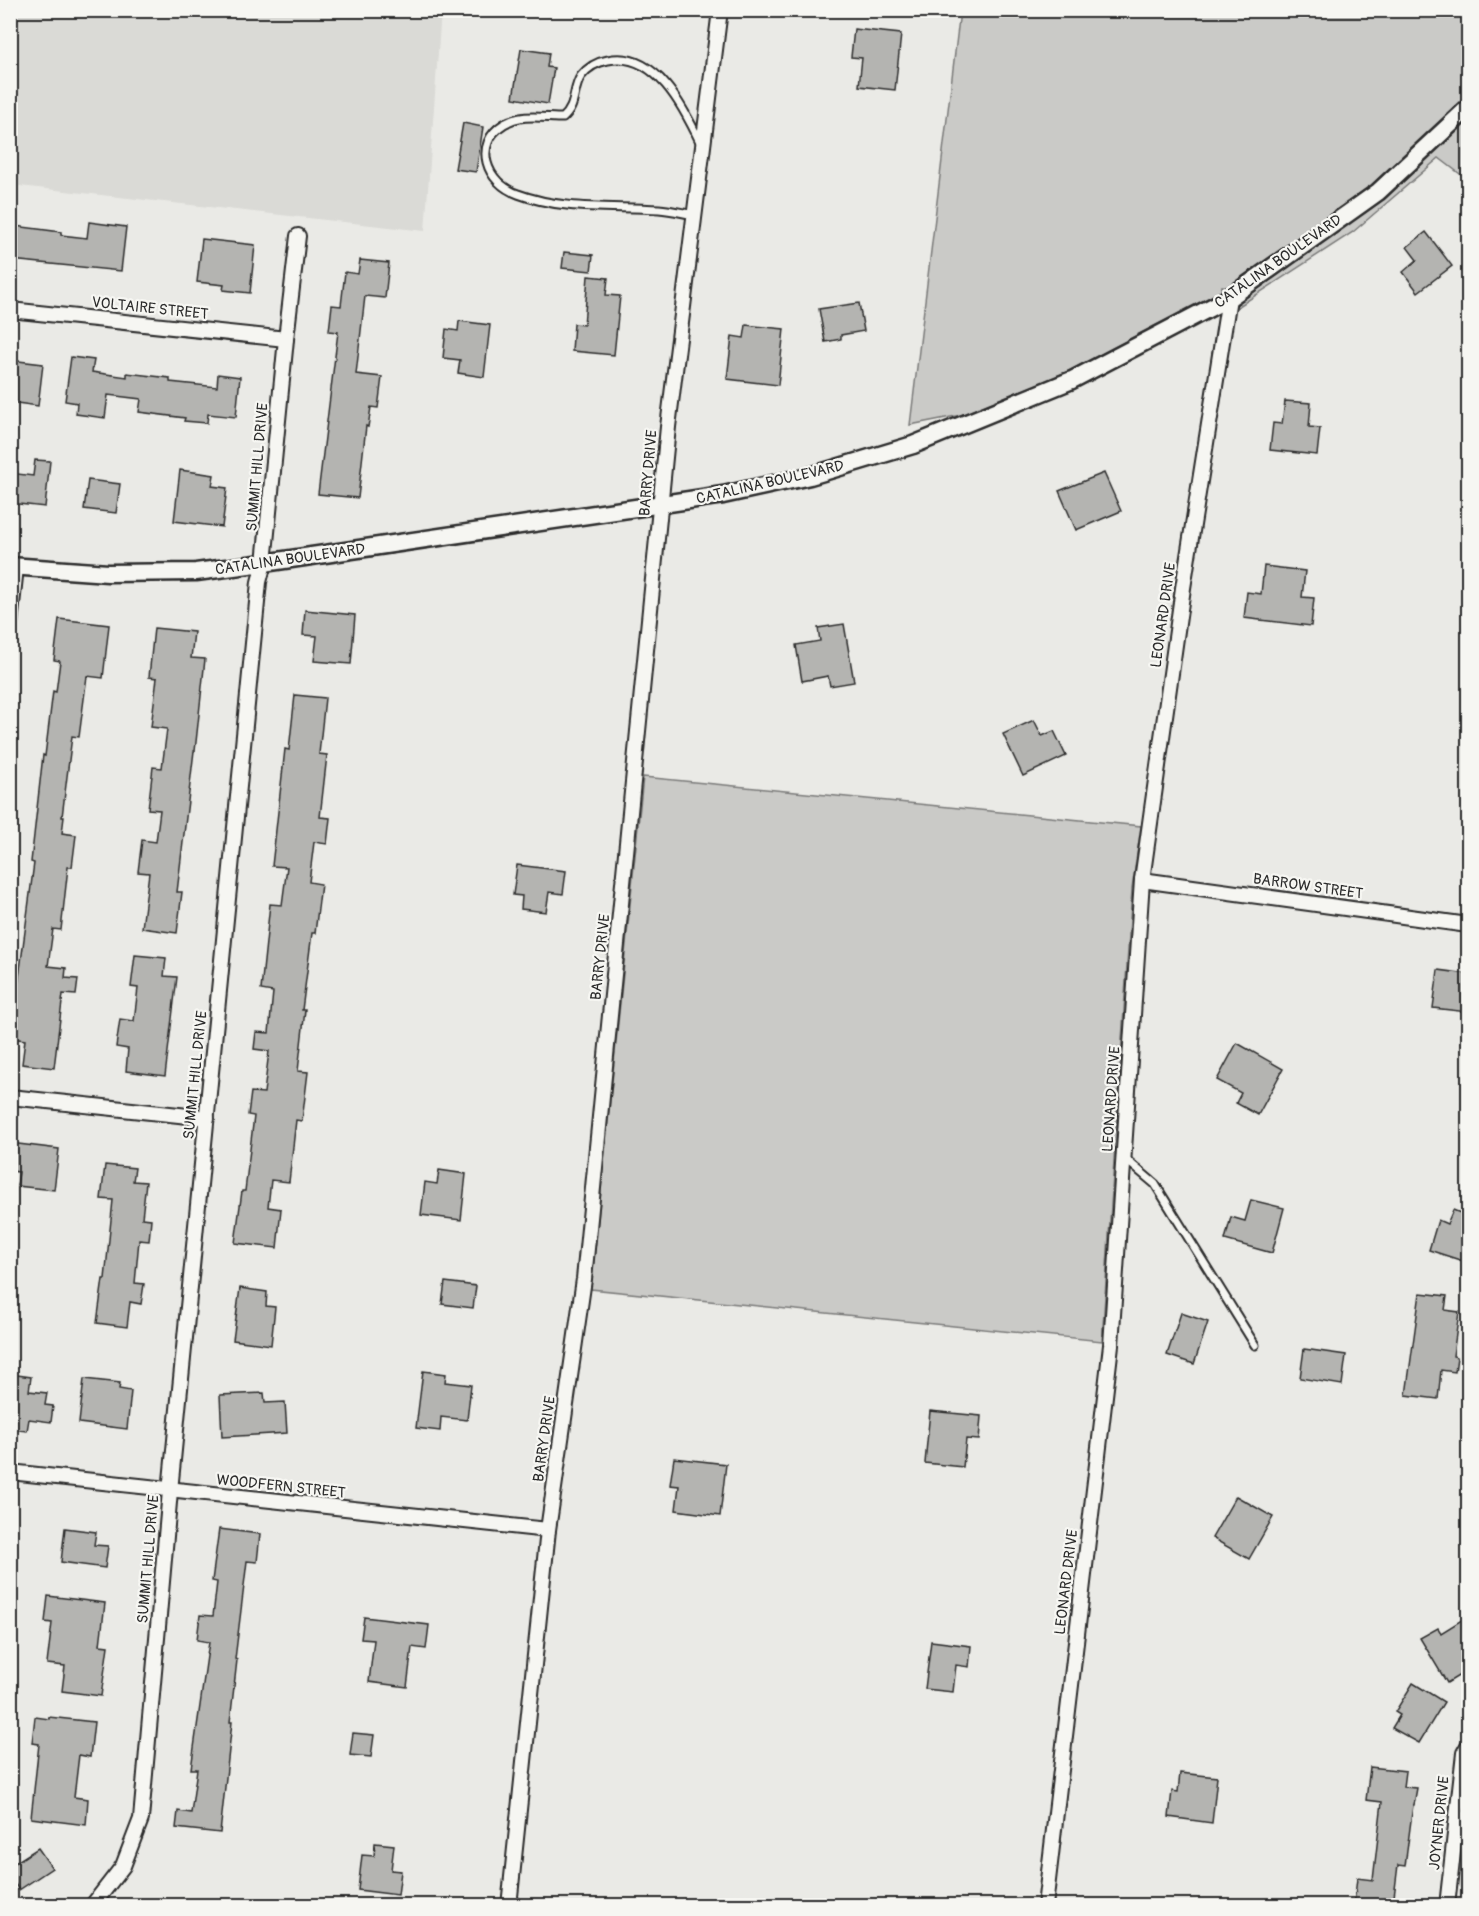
<svg xmlns="http://www.w3.org/2000/svg" width="1479" height="1916" viewBox="0 0 1479 1916" font-family="Pangolin,sans-serif">
<style>
.built{fill:#dadad6}
.green{fill:#cacac7;stroke:#7a7a79;stroke-width:1.5}
.building{fill:#b4b4b1;stroke:#2b2b2b;stroke-width:1.5}
.lines{fill:none;stroke-linecap:round;stroke-linejoin:round}
.service-casing{stroke:#2b2b2b;stroke-width:11}
.minor-casing{stroke:#2b2b2b;stroke-width:18}
.tertiary-casing{stroke:#2b2b2b;stroke-width:21}
.service{stroke:#f6f6f2;stroke-width:7}
.minor{stroke:#f6f6f2;stroke-width:14}
.tertiary{stroke:#f6f6f2;stroke-width:16}
.labels{text-anchor:middle;stroke-width:4.5;stroke-linejoin:round;paint-order:stroke}
.street-label{font-size:15px;fill:#2b2b2b;stroke:#f6f6f2}
</style>
<rect width="100%" height="100%" fill="#eaeae6"/>
<filter id="ink" filterUnits="userSpaceOnUse"><feTurbulence type="fractalNoise" baseFrequency=".0167" numOctaves="2"/><feDisplacementMap in="SourceGraphic" scale="12" xChannelSelector="R" yChannelSelector="G"/><feConvolveMatrix kernelMatrix="1 2 1 2 8 2 1 2 1" color-interpolation-filters="sRGB"/></filter>
<g filter="url(#ink)">
<!-- built -->
<polygon class="built" points="11,10 441,11 425,231 11,185"/>
<!-- green -->
<g class="green">
<polygon points="960,11 1468,11 1468,96 1373,184 1227,287 1222,286 1221,291 1069,371 961,415 910,425"/>
<polygon points="1468,121 1468,180 1439,158 1353,232 1236,308 1237,304 1383,199"/>
<polygon points="643,777 1141,826 1132,889 1102,1341 591,1289"/>
</g>
<!-- building -->
<g class="building">
<polygon points="854,29 901,34 895,90 859,86 862,58 851,57"/>
<polygon points="521,49 549,53 547,67 554,68 548,104 513,98"/>
<polygon points="463,123 483,127 476,172 455,169"/>
<polygon points="89,222 126,227 121,271 11,260 15,226 61,232 61,235 87,238"/>
<polygon points="1426,232 1452,266 1418,292 1403,272 1417,260 1407,247"/>
<polygon points="202,239 255,245 250,293 223,290 224,285 197,282"/>
<polygon points="564,252 593,255 591,271 562,268"/>
<polygon points="360,260 389,263 385,298 365,296 356,374 382,377 378,408 371,407 368,427 366,426 358,498 318,494 338,332 329,331 332,305 341,306 345,272 358,274"/>
<polygon points="588,276 608,278 606,295 620,296 614,355 572,351 574,324 584,325"/>
<polygon points="859,303 864,331 841,335 841,339 825,342 819,309"/>
<polygon points="459,321 490,325 484,377 458,373 460,360 443,358 446,329 458,331"/>
<polygon points="746,325 784,329 778,385 727,379 732,336 744,338"/>
<polygon points="71,357 94,360 92,372 127,377 127,373 170,378 170,382 217,387 218,374 240,377 236,417 208,414 207,423 184,421 185,418 139,412 141,399 108,395 105,418 76,414 77,403 65,401"/>
<polygon points="10,360 43,364 38,406 10,402"/>
<polygon points="1285,401 1311,403 1309,427 1320,428 1317,455 1270,450 1273,423 1282,424"/>
<polygon points="35,460 50,461 45,507 10,503 10,473 33,476"/>
<polygon points="180,470 214,475 212,486 227,488 222,527 174,521"/>
<polygon points="1104,473 1121,511 1076,530 1059,491"/>
<polygon points="88,480 120,484 116,513 84,509"/>
<polygon points="1264,566 1305,571 1302,597 1314,598 1311,626 1244,618 1247,592 1261,594"/>
<polygon points="305,610 355,615 351,664 314,661 317,636 303,635"/>
<polygon points="59,619 109,625 103,678 87,676 79,737 72,736 62,817 64,817 62,833 76,835 72,867 68,867 61,930 53,929 48,966 66,968 65,978 78,979 76,995 63,994 54,1068 22,1064 25,1040 11,1038 34,863 31,862 43,755 45,756 53,691 56,692 60,661 54,660"/>
<polygon points="844,624 854,682 830,686 828,676 802,681 796,645 820,641 818,628"/>
<polygon points="154,628 194,632 191,658 205,659 195,751 194,751 177,892 182,892 177,933 142,928 149,873 138,872 142,840 156,842 160,810 148,809 153,767 162,768 167,729 151,727 157,678 149,677"/>
<polygon points="295,695 325,698 319,754 327,755 320,817 330,818 327,844 314,842 309,882 321,884 315,933 312,933 302,1010 305,1010 298,1071 308,1072 302,1121 296,1120 289,1182 271,1180 268,1207 281,1209 277,1248 235,1243 242,1191 245,1191 254,1116 248,1115 251,1092 264,1093 269,1051 254,1049 256,1032 269,1033 273,992 261,990 270,904 282,905 287,867 272,866 285,749 289,750"/>
<polygon points="1034,720 1042,736 1054,731 1066,756 1023,776 1003,734"/>
<polygon points="517,865 566,871 563,894 549,892 546,912 521,909 522,896 513,895"/>
<polygon points="135,955 166,958 164,976 177,977 165,1076 126,1071 128,1049 116,1047 120,1019 134,1021 138,988 131,987"/>
<polygon points="1438,970 1468,974 1468,1012 1433,1008"/>
<polygon points="1237,1043 1283,1069 1258,1115 1236,1103 1241,1093 1217,1080"/>
<polygon points="10,1143 59,1149 54,1190 17,1186 19,1172 10,1171"/>
<polygon points="105,1165 135,1168 133,1181 146,1182 142,1218 151,1219 149,1241 139,1240 135,1283 144,1284 141,1304 130,1302 127,1327 97,1323 103,1279 105,1279 113,1200 101,1199"/>
<polygon points="439,1170 466,1174 461,1220 421,1215 425,1182 437,1184"/>
<polygon points="1251,1200 1284,1208 1272,1253 1225,1240 1231,1217 1245,1221"/>
<polygon points="1453,1210 1468,1216 1468,1247 1463,1261 1429,1250 1438,1220 1447,1224"/>
<polygon points="445,1282 476,1286 473,1308 442,1304"/>
<polygon points="240,1288 267,1292 266,1306 275,1307 271,1345 233,1340"/>
<polygon points="1420,1293 1447,1296 1445,1310 1459,1312 1453,1356 1457,1357 1455,1372 1441,1370 1438,1399 1406,1395"/>
<polygon points="1181,1313 1208,1322 1194,1364 1167,1355"/>
<polygon points="1304,1349 1346,1355 1342,1385 1300,1378"/>
<polygon points="423,1371 446,1374 445,1382 471,1385 467,1420 441,1417 440,1431 416,1428"/>
<polygon points="10,1374 31,1377 29,1391 47,1393 45,1405 53,1406 51,1422 29,1419 27,1431 10,1429"/>
<polygon points="84,1379 120,1383 119,1389 131,1391 127,1429 79,1423"/>
<polygon points="264,1393 265,1403 285,1402 287,1433 222,1437 220,1395"/>
<polygon points="930,1411 981,1416 979,1440 966,1439 963,1467 925,1463"/>
<polygon points="674,1458 726,1464 720,1516 676,1510 679,1486 670,1485"/>
<polygon points="1236,1496 1273,1517 1249,1559 1212,1538"/>
<polygon points="65,1528 96,1532 94,1545 108,1546 105,1568 61,1562"/>
<polygon points="219,1529 260,1534 257,1562 247,1561 235,1659 237,1660 230,1722 232,1722 220,1833 176,1828 178,1811 191,1813 197,1769 191,1769 209,1642 197,1640 200,1615 213,1616 217,1582 212,1581"/>
<polygon points="48,1596 105,1603 100,1645 108,1646 101,1696 62,1691 65,1666 47,1664 52,1623 45,1622"/>
<polygon points="1468,1616 1468,1670 1447,1683 1420,1638 1438,1628 1441,1633"/>
<polygon points="364,1617 429,1625 426,1649 412,1647 407,1687 369,1682 374,1640 361,1639"/>
<polygon points="931,1641 971,1646 969,1667 956,1665 953,1692 925,1689"/>
<polygon points="1413,1683 1444,1702 1419,1743 1392,1728 1400,1715 1395,1712"/>
<polygon points="35,1717 49,1719 49,1717 94,1722 90,1757 79,1755 74,1797 88,1799 86,1825 31,1818 39,1744 32,1743"/>
<polygon points="353,1733 374,1735 371,1757 350,1755"/>
<polygon points="1370,1767 1406,1771 1404,1787 1417,1788 1414,1805 1413,1805 1405,1866 1398,1865 1393,1905 1354,1905 1357,1878 1373,1880 1382,1802 1366,1800"/>
<polygon points="1180,1773 1217,1777 1212,1823 1169,1817 1172,1791 1178,1792"/>
<polygon points="375,1843 394,1845 391,1870 401,1871 398,1895 358,1890 362,1855 374,1856"/>
<polygon points="38,1848 52,1868 19,1890 10,1877 10,1866"/>
</g>
<g class="lines">
<!-- service casing -->
<g class="service-casing">
<g id="service">
<path d="M695 215C683 213 671 210 659 209 612 206 563 211 518 194 486 183 472 144 504 124 521 113 543 118 563 118 577 106 572 90 581 76 588 67 597 62 608 60 655 50 684 108 701 144"/>
<polyline points="1123,1157 1155,1184 1255,1345"/>
</g>
</g>
<!-- minor casing -->
<g class="minor-casing">
<g id="minor">
<polyline points="10,310 286,339"/>
<polyline points="10,624 16,567"/>
<polyline points="1142,880 1468,925"/>
<polyline points="10,1097 207,1118"/>
<polyline points="10,1472 548,1530"/>
<polyline points="92,1906 123,1866 141,1819 170,1491 259,582 264,563 286,339 298,236"/>
<polyline points="509,1906 548,1530 584,1279 668,427 720,10"/>
<polyline points="1045,1906 1111,1345 1142,880 1183,588 1229,298"/>
<polyline points="1447,1906 1464,1753 1468,1746"/>
</g>
</g>
<!-- tertiary casing -->
<g class="tertiary-casing">
<polyline id="tertiary" points="10,566 108,573 196,572 264,563 723,495 810,476 913,445 1072,380 1229,298 1378,192 1468,108"/>
</g>
<!-- service -->
<use href="#service" class="service"/>
<!-- minor -->
<use href="#minor" class="minor"/>
<!-- tertiary -->
<use href="#tertiary" class="tertiary"/>
</g>
</g>
<g class="labels">
<!-- street labels -->
<g class="street-label">
<text transform="translate(1278 261) rotate(-35)" y="5">CATALINA BOULEVARD</text>
<text transform="translate(150 308) rotate(6)" y="5">VOLTAIRE STREET</text>
<text transform="translate(257 467) rotate(-85)" y="5">SUMMIT HILL DRIVE</text>
<text transform="translate(648 473) rotate(-85)" y="5">BARRY DRIVE</text>
<text transform="translate(770 482) rotate(-13)" y="5">CATALINA BOULEVARD</text>
<text transform="translate(290 559) rotate(-8)" y="5">CATALINA BOULEVARD</text>
<text transform="translate(1163 615) rotate(-82)" y="5">LEONARD DRIVE</text>
<text transform="translate(1308 886) rotate(8)" y="5">BARROW STREET</text>
<text transform="translate(600 957) rotate(-84)" y="5">BARRY DRIVE</text>
<text transform="translate(195 1075) rotate(-84)" y="5">SUMMIT HILL DRIVE</text>
<text transform="translate(1111 1099) rotate(-86)" y="5">LEONARD DRIVE</text>
<text transform="translate(544 1439) rotate(-82)" y="5">BARRY DRIVE</text>
<text transform="translate(281 1486) rotate(6)" y="5">WOODFERN STREET</text>
<text transform="translate(148 1559) rotate(-85)" y="5">SUMMIT HILL DRIVE</text>
<text transform="translate(1066 1582) rotate(-83)" y="5">LEONARD DRIVE</text>
<text transform="translate(1439 1823) rotate(-84)" y="5">JOYNER DRIVE</text>
</g>
</g>
<!-- margin -->
<rect width="1479" height="1916" fill="none" stroke="#f6f6f2" stroke-width="36"/>
<rect x="18" y="18" width="1443" height="1880" fill="none" stroke="#2b2b2b" stroke-width="2" filter="url(#ink)"/>
</svg>
